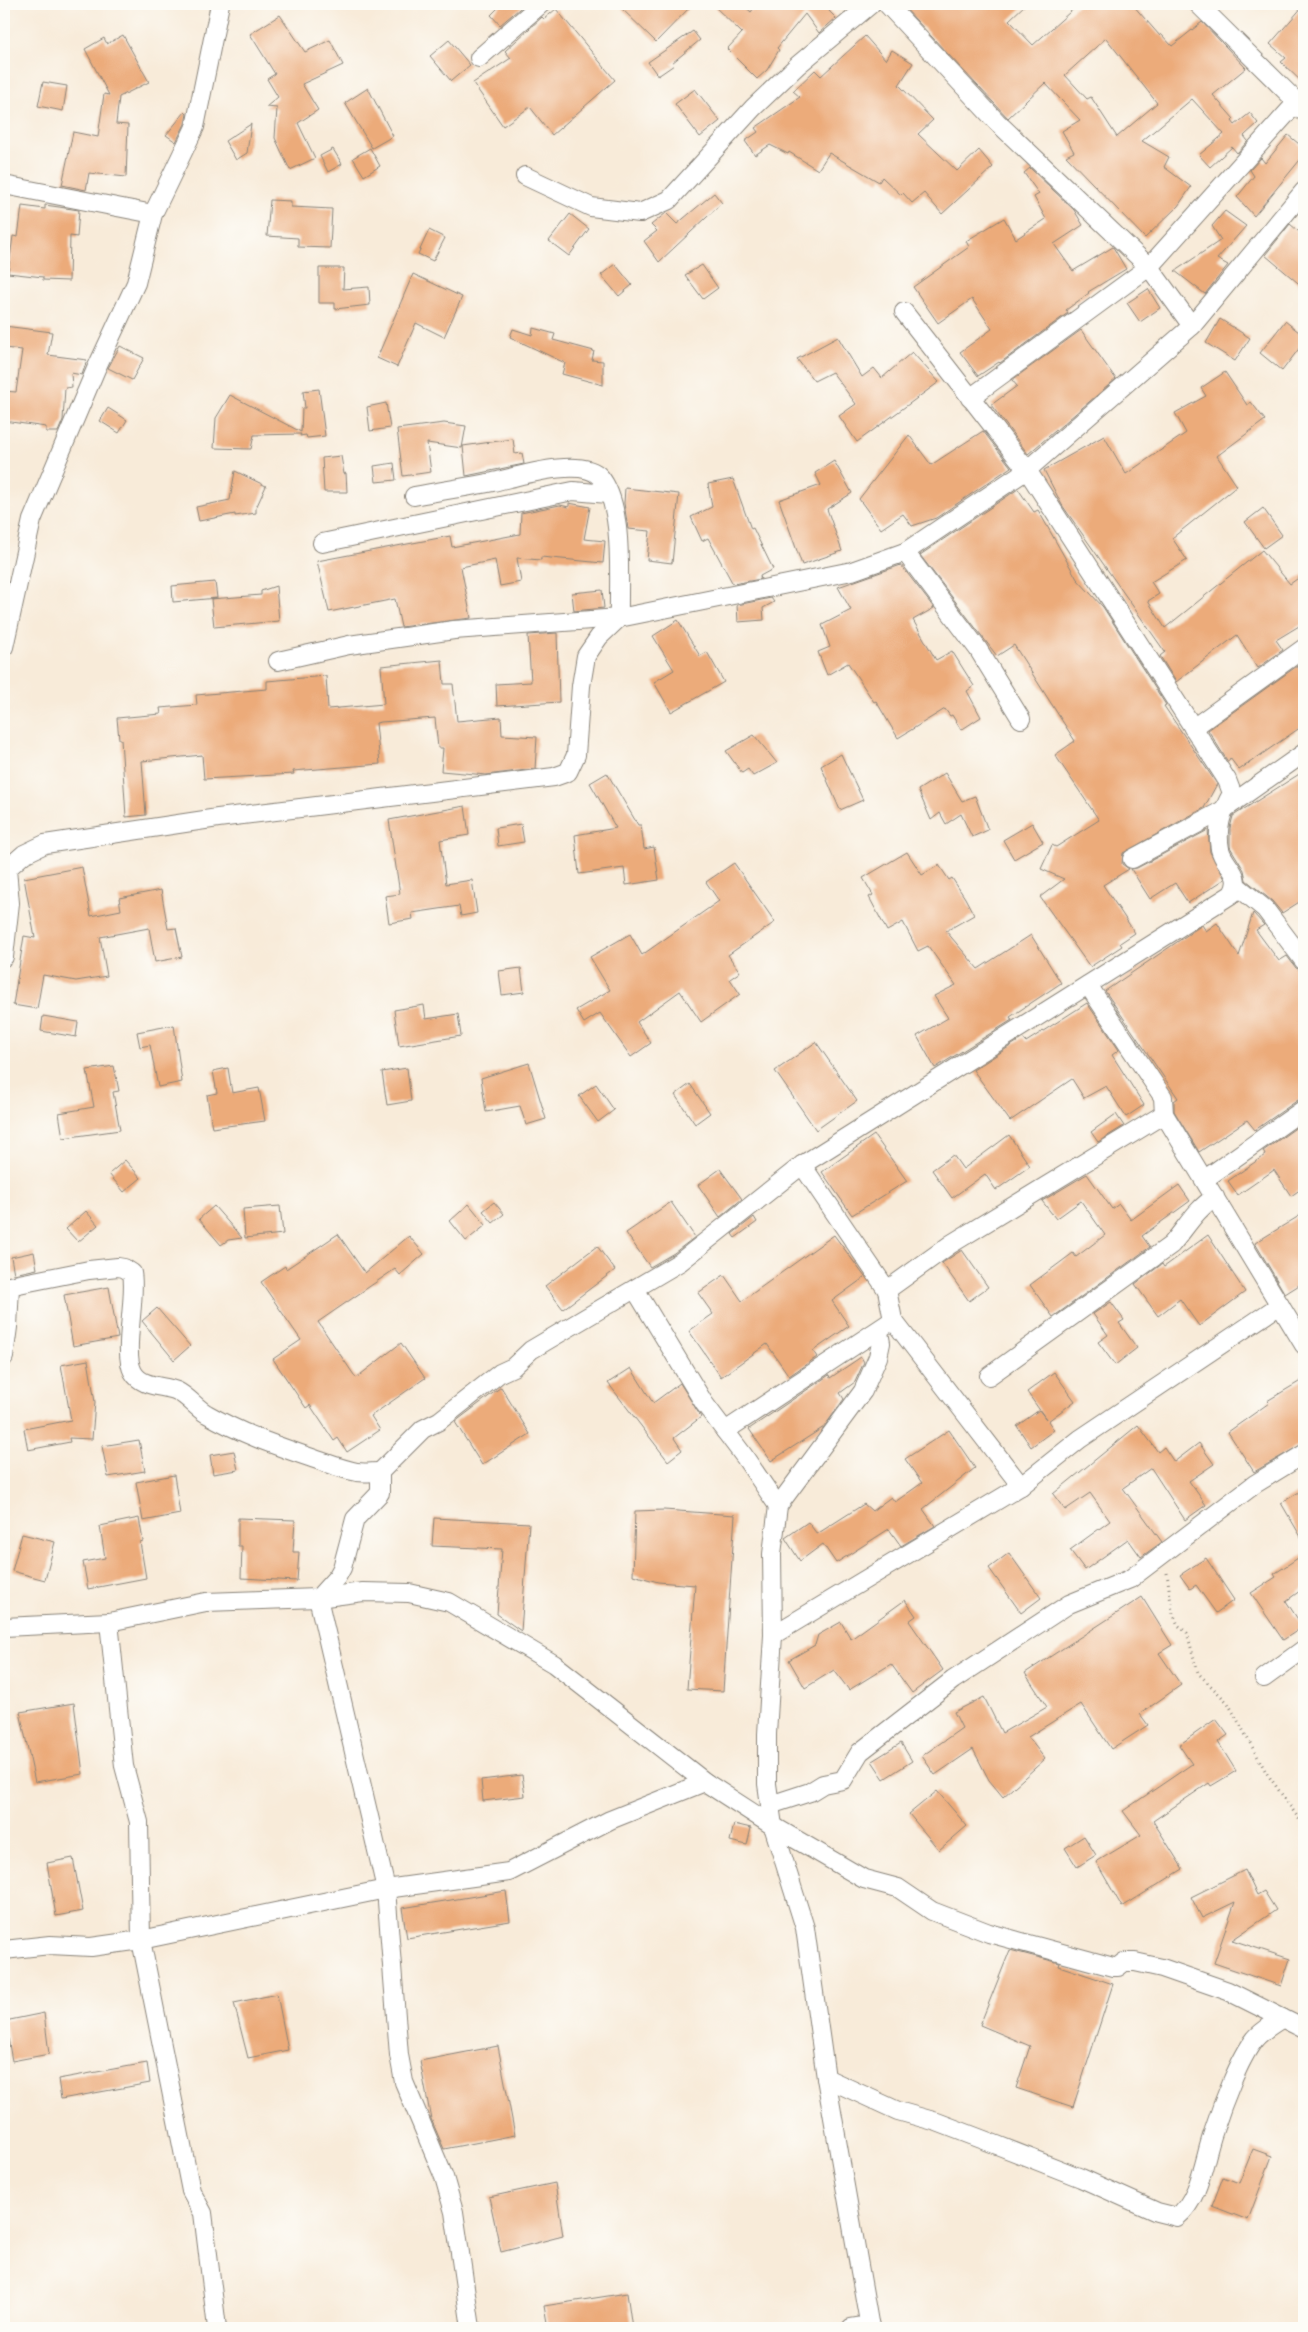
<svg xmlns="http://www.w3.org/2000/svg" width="1308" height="2332" viewBox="0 0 1308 2332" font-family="'Shantell Sans',sans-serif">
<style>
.building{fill:#ecab7a;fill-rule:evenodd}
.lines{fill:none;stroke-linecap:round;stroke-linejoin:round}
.minor-casing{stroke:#8a847a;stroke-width:20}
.path{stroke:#8a847a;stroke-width:3;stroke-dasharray:1 4;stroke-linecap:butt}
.minor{stroke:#fff;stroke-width:18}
</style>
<rect width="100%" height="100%" fill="#fdfcf7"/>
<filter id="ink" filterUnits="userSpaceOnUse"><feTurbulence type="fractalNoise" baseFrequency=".02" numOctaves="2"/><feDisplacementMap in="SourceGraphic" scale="10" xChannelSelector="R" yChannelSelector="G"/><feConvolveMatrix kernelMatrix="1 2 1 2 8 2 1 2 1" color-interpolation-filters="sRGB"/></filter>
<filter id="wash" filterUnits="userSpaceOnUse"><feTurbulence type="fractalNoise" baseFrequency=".0096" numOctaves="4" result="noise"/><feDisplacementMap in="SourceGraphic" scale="20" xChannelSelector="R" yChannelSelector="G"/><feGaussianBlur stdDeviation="1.12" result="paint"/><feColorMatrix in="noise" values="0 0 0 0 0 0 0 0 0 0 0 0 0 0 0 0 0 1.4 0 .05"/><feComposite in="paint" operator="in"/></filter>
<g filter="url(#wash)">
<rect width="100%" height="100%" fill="#f8ebd9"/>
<g id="blocks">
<!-- building -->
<g class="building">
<polygon points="502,4 525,4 500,25 491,15"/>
<polygon points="617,4 693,4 656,42"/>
<polygon points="712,4 742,4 751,12 757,4 834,4 829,11 836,18 819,33 805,14 777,48 779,50 767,70 757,79 727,49 742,33"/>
<path d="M901 4H1026L1009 20 1033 45 1079 4H1132L1160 36 1161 34 1172 46 1202 22 1246 68 1213 95 1234 119 1232 121 1235 125 1250 113 1258 123 1244 136 1248 141 1237 153 1232 147 1210 167 1199 155 1224 134 1192 99 1142 141 1169 157 1164 167 1191 187 1178 206 1145 238 1066 156 1074 152 1062 131 1080 120 1045 83 1008 118ZM1106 38 1157 103 1117 137 1091 97 1087 99 1065 75Z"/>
<polygon points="1304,5 1304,84 1281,62 1286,58 1270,44"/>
<polygon points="556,9 615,80 552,135 530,107 503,126 473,83 511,58 505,51 542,17 544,19"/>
<polygon points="280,15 305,52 330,40 343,65 302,84 318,110 298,123 315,158 290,170 275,138 277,108 266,107 278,97 267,79 275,74 250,34"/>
<polygon points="693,31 700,40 672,63 674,65 658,76 648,62"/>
<polygon points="123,35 149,82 119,97 116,124 128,125 126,177 89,173 86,190 62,185 73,132 98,137 104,94 109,95 85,49 104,38 107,44"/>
<polygon points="865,36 886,60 892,50 913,63 899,85 933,120 918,134 957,171 979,150 993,167 942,214 924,193 912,203 903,193 901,195 882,177 879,182 829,153 818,170 789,152 788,154 770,145 755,155 745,141 758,132 755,128 800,97 793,91 815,70 821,76"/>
<polygon points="449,40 470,65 451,81 430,56"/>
<polygon points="43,82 67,86 63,111 38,106"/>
<polygon points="368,88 393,136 372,148 345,103"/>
<polygon points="695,89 720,121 700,137 675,104"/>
<polygon points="185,112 187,114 185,124 176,142 166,135"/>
<polygon points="251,124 247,153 236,160 225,141"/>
<polygon points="1288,135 1304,148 1304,155 1254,216 1237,197 1254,176 1250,170 1261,158 1265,163"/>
<polygon points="370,148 380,166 364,176 353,158"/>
<polygon points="333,149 342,164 328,172 320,156"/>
<polygon points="1030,168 1074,210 1083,225 1054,244 1073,271 1113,247 1126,269 1088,292 1089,293 1066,310 1068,313 1000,363 999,362 978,376 960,352 992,329 972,299 938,323 913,287 969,247 966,241 1004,218 1016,239 1046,219 1034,197 1039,194 1024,173"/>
<polygon points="714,193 722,203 659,262 644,241 657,231 651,225 666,213 677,224"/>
<polygon points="270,200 291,201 291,207 332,209 330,248 298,247 298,238 267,236"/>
<polygon points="45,205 79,210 77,237 70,236 69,281 43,280 43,277 8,273 13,236 18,237 22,206 45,209"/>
<polygon points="1225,211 1246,226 1217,259 1228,265 1205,294 1175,271 1221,240 1212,226"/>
<polygon points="570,214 589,229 569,256 549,241"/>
<polygon points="1290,224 1304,236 1304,288 1265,255"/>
<polygon points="429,230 445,238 433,261 418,254"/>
<polygon points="615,264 632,285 619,296 601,275"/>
<polygon points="702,265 718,288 703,299 685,275"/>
<polygon points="319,268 344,268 343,289 369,287 370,305 335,309 335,303 319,303"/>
<polygon points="413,274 462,297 444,337 416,323 397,367 377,358"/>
<polygon points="1148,289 1160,308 1140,322 1127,303"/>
<polygon points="1220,319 1250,338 1235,361 1206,343"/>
<polygon points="1285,321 1304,336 1304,342 1282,371 1260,353"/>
<polygon points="4,326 52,332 48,355 87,360 82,375 71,373 72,387 65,388 63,420 58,432 46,432 46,427 4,421 4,391 16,392 22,350 4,348"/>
<polygon points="533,328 555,334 553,340 594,351 592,360 603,361 603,385 562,374 565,363 510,337 513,329 532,335"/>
<polygon points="1081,330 1116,379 1028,454 991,405 1017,386 1012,380"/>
<polygon points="838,337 862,377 874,368 882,378 912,352 939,382 857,442 839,416 856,404 832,372 814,381 797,359"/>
<polygon points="120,346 144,358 132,380 108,368"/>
<polygon points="1225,372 1247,405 1251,402 1265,420 1217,456 1237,486 1172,538 1187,560 1151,582 1159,594 1148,601 1165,628 1262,550 1290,584 1304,574 1304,623 1276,640 1283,650 1258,668 1237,635 1176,682 1160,656 1165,652 1062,505 1044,470 1104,436 1126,474 1186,433 1175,413 1206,396 1201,388"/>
<polygon points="319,389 325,436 307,438 306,435 300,436 301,434 254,435 251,449 214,448 216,418 230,395 301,432 302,408 305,408 303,391"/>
<polygon points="386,403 390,428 370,431 367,407"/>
<polygon points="108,408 127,420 119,433 100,421"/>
<polygon points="444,423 466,426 462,448 427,443 431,472 403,476 397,429"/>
<polygon points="983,431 1011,467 936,518 912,526 903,514 881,529 859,499 909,435 931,465"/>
<polygon points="513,439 515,454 522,453 524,464 466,476 463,446"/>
<polygon points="341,456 344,474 346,473 347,492 324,492 322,458"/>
<polygon points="834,461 852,493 827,509 842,551 802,565 779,500 821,485 815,473"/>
<polygon points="394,463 396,480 376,482 374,466"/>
<polygon points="235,471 266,486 256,508 256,513 235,516 235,514 199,521 196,507 230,500"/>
<polygon points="733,479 751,529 753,528 773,569 760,576 761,579 733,584 708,538 702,541 691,517 712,507 708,484"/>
<polygon points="625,488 679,494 672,563 647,560 650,531 628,529 624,503"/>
<polygon points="1018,489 1034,512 1038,510 1077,579 1103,607 1166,705 1164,706 1217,784 1204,808 1123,853 1122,864 1129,869 1103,885 1135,933 1120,943 1122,946 1090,967 1040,897 1064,879 1041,869 1052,845 1056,847 1099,820 1055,755 1075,741 1014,645 997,656 920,555"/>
<polygon points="569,503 590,507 584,539 605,541 603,563 541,557 541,560 517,558 521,582 500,586 495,560 461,567 471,618 401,627 395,599 329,612 317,561 450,536 452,547 520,534 521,513 560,505 569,507"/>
<polygon points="1263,508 1282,535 1264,548 1245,522"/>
<polygon points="901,565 934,608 913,620 936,660 952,651 974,686 967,691 981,717 961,730 952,715 950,716 945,709 898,738 876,701 874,702 848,663 827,675 818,652 830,647 822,625 851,610 838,587"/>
<polygon points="215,582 217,598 173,602 172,586"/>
<polygon points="276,586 279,621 214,627 211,599 261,595 261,591"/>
<polygon points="602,590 604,608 574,611 572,593"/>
<polygon points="771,598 774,602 763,608 764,620 738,622 737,605"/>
<polygon points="678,620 700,656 707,652 724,682 671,712 654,682 674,670 653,636"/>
<polygon points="557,633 559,702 497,706 496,684 531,682 528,635"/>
<polygon points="442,660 444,684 453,684 457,721 501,717 502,735 537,737 535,769 486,775 441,771 443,748 438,748 435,718 381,722 376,723 380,764 293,771 294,774 204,779 202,755 142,761 146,815 126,817 121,739 119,739 117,718 161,714 160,708 197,705 196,695 267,689 267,681 326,676 328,709 384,704 381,666"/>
<polygon points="1297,666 1304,677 1304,725 1239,770 1230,758 1228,762 1208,730"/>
<polygon points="754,735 777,763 753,776 748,769 742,773 726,751"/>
<polygon points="841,754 863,800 840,810 821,766"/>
<polygon points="1304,771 1304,899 1282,913 1272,901 1246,880 1244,870 1230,847 1230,828 1233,816"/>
<polygon points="607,773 638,825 641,825 644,849 654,847 659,880 626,885 624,868 579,874 575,835 616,828 590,783"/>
<polygon points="945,773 962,801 975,796 988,830 972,837 961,814 946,824 940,813 931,820 918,790"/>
<polygon points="465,806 469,835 440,840 446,884 472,880 477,913 461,916 459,906 412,913 413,919 389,923 385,896 400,894 389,820"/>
<polygon points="1032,823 1043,842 1014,859 1003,840"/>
<polygon points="521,824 524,842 498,846 496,828"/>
<polygon points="1208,830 1210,852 1225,879 1188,903 1175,883 1150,899 1131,869 1137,868"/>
<polygon points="907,852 922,875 939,865 949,880 952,878 965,898 974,915 946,931 978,969 1031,935 1061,983 1010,1017 1012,1020 935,1068 917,1036 948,1018 934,996 956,985 928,946 918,951 903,922 887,931 869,897 873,895 863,878"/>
<polygon points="734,863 775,922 728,955 740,972 730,979 740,994 701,1022 680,991 637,1022 651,1043 631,1057 600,1013 584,1023 576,1010 610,990 590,957 630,934 642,955 719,901 706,882"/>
<polygon points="82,867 91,916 121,910 119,898 161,890 168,929 176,928 182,957 155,962 149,928 100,937 107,976 76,981 43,975 37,1009 13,1005 24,936 35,938 24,878"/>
<polygon points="1253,913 1264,925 1256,930 1279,961 1287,956 1296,968 1304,971 1304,1099 1298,1100 1255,1130 1247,1120 1199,1152 1174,1111 1174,1101 1178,1098 1105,991 1202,925 1206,931 1217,923 1239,956"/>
<polygon points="521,968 524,992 502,995 499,971"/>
<polygon points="1087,1003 1119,1050 1112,1055 1144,1105 1126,1117 1106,1086 1084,1098 1072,1079 1010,1121 973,1070 1023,1038 1026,1042"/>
<polygon points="424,1005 426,1019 458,1014 461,1036 399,1046 394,1010"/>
<polygon points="43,1016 78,1022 76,1037 41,1031"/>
<polygon points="174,1025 182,1082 158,1087 150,1045 140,1047 137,1032"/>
<polygon points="816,1042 857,1101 816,1130 775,1071"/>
<polygon points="529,1063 546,1119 526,1125 520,1106 486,1112 481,1078"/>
<polygon points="114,1066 119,1091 113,1092 120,1130 63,1138 59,1113 94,1107 87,1070"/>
<polygon points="228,1068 232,1093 259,1088 265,1121 212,1128 207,1095 217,1093 213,1071"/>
<polygon points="407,1068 411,1101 387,1105 382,1072"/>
<polygon points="596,1084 614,1110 598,1122 579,1096"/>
<polygon points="690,1084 710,1113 695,1124 675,1095"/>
<polygon points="1116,1114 1124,1126 1098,1142 1091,1132"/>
<polygon points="1304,1122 1304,1187 1291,1196 1274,1170 1238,1195 1228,1181 1265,1155 1263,1151"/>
<polygon points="874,1135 907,1181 852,1215 822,1172"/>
<polygon points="1009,1135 1030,1166 996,1190 985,1174 952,1198 932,1170 953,1155 963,1169"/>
<polygon points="125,1160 141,1178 124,1192 109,1174"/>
<polygon points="720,1169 742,1199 720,1217 698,1185"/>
<polygon points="1087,1174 1112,1209 1119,1204 1131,1220 1179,1185 1190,1201 1142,1236 1150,1247 1053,1317 1030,1285 1073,1253 1076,1257 1105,1235 1081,1201 1056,1219 1042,1201"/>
<polygon points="494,1202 504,1214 493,1223 483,1211"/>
<polygon points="671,1202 695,1237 674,1253 650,1267 626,1233"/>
<polygon points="469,1204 486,1225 466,1241 450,1221"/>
<polygon points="214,1206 242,1238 228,1240 221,1245 199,1219"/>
<polygon points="280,1206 283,1234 245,1238 243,1209"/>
<polygon points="86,1211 98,1225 78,1242 66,1229"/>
<polygon points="1304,1213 1304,1282 1285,1294 1255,1243"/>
<polygon points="754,1217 757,1222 735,1238 732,1234"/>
<polygon points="338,1234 365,1273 409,1236 424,1254 400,1275 395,1269 318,1322 356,1378 401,1343 425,1378 371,1416 380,1430 347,1452 338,1438 334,1441 310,1405 306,1408 273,1359 301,1340 261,1282 285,1266 286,1269"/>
<polygon points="834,1235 865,1277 832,1301 849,1326 813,1351 817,1357 789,1376 767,1344 721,1377 689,1331 713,1314 698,1293 724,1275 742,1301"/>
<polygon points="1208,1235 1245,1292 1199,1326 1180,1299 1158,1316 1135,1284 1162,1264 1164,1267"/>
<polygon points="597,1246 615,1270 563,1309 545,1286"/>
<polygon points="962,1250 988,1287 969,1301 942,1263"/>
<polygon points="34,1252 37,1269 14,1274 11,1257"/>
<polygon points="109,1287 118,1338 73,1346 64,1295"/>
<polygon points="1111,1302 1124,1320 1119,1323 1137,1348 1115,1365 1098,1342 1108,1335 1093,1314"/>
<polygon points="157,1308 190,1346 174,1360 142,1321"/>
<polygon points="861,1357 864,1362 855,1382 840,1393 844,1399 824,1427 771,1461 749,1429 829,1375 830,1378"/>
<polygon points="88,1360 95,1402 92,1439 69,1438 70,1442 28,1450 24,1429 71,1420 61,1365"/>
<polygon points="631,1368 653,1403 680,1383 701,1417 674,1438 682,1450 668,1461 608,1383"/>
<polygon points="1054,1372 1075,1401 1048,1421 1054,1430 1031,1447 1017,1426 1039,1410 1046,1419 1027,1392"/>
<polygon points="1304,1379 1304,1443 1254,1472 1228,1432 1269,1403 1267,1401"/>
<polygon points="501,1387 530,1434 482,1465 455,1422"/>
<polygon points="1138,1425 1158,1452 1164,1447 1174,1462 1199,1443 1214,1464 1189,1481 1206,1505 1185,1520 1151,1468 1123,1488 1162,1542 1141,1557 1128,1539 1085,1570 1070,1550 1110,1521 1090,1493 1065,1510 1053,1494"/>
<polygon points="949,1430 975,1468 923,1509 935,1526 901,1546 889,1529 836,1563 823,1544 800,1561 785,1538 808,1522 817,1534 864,1504 872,1511 891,1497 895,1502 922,1483 905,1459"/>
<polygon points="139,1440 145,1471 108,1477 102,1446"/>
<polygon points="234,1451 238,1470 213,1474 210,1455"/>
<polygon points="174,1475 180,1514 143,1521 136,1482"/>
<polygon points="1304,1489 1304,1542 1281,1503"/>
<polygon points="664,1510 735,1515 723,1691 687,1689 695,1585 658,1582 633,1575 635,1511"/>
<polygon points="139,1518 143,1541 140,1542 146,1578 88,1589 83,1562 105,1558 100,1526"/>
<polygon points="238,1518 295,1520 293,1552 299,1552 297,1581 241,1578 242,1546 238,1546"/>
<polygon points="434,1518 529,1523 521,1631 497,1614 502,1549 432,1546"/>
<polygon points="22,1534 55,1542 45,1580 12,1571"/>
<polygon points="1009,1553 1041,1598 1021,1613 989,1568"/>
<polygon points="1304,1554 1304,1588 1286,1601 1303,1627 1283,1640 1251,1593 1276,1577 1274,1574"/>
<polygon points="1206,1558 1234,1600 1216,1613 1196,1585 1190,1589 1180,1575"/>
<polygon points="1142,1597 1172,1645 1159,1653 1181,1685 1140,1714 1148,1725 1111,1749 1081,1704 1028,1737 1045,1759 1003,1797 989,1780 973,1749 935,1775 922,1756 962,1728 954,1712 984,1697 1002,1733 1047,1707 1025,1673"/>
<polygon points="905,1600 916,1616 909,1621 943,1670 912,1693 891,1664 849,1690 834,1670 805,1688 789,1660 815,1645 818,1635 841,1622 851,1639"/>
<polygon points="74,1703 83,1774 35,1782 20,1712"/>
<polygon points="1216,1719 1228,1735 1218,1742 1236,1771 1211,1786 1209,1783 1153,1821 1183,1869 1122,1907 1096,1862 1141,1835 1123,1811 1192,1764 1179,1745"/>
<polygon points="901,1743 912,1761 884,1779 872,1761"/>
<polygon points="522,1775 525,1796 483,1801 481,1780"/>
<polygon points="937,1791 967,1826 939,1850 909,1814"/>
<polygon points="734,1824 751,1828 747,1845 730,1841"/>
<polygon points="1084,1836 1096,1855 1077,1867 1065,1848"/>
<polygon points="73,1858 83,1911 56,1916 47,1863"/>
<polygon points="1245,1870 1257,1895 1264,1891 1276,1910 1232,1940 1290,1959 1281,1986 1214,1963 1235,1902 1202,1918 1191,1897"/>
<polygon points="506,1891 510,1921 407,1938 402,1908"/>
<polygon points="1010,1950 1060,1963 1059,1966 1113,1984 1073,2107 1016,2088 1030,2046 980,2025"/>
<polygon points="277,1994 288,2050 248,2058 234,2003"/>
<polygon points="44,2013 49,2054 12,2061 5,2021"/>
<polygon points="498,2046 515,2135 444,2149 431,2119 420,2061"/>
<polygon points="147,2063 150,2083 61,2099 58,2079"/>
<polygon points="1253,2149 1272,2156 1248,2220 1212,2206 1223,2177 1239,2183"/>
<polygon points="555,2183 563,2236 501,2252 489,2197"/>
<polygon points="627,2293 632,2328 548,2328 544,2306"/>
</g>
</g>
</g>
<g filter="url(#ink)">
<use href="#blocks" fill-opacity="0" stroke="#8a847a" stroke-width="1"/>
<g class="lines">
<!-- minor casing -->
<g class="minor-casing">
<g id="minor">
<polyline points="887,4 997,122 1149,267 1192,326"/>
<polyline points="1198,4 1297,102 1304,112"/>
<polyline points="479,58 541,4"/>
<polyline points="525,176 591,207 640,213 669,200 753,108 798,65 871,4"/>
<polyline points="4,185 153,214"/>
<polyline points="970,398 1149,267 1297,102"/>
<polyline points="322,543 573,491 608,494"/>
<polyline points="905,552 978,649 1021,719"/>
<polyline points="4,647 32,520 96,369 136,283 153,214 195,127 220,4"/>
<polyline points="278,661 349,645 454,630 619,618 852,571 905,552 1027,470 1192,326 1304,191"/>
<polyline points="1193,728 1304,648"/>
<polyline points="1132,859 1223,810 1304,753"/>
<path d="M7 869 24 854 45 844 218 818 554 777 568 772 576 755 581 686 586 656 599 637 619 618C618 580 625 507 600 477 582 456 516 477 493 482 467 487 440 491 414 496"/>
<polyline points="1237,886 1265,909 1304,961"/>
<polyline points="4,957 10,903 7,869"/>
<polyline points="1088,985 1163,1097 1164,1114 1304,1345"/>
<polyline points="802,1165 887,1290"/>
<polyline points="1205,1179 1304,1109"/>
<path d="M4 1287 89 1270 118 1267 124 1268 132 1273C137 1298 122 1352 133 1372 142 1388 163 1385 177 1391 189 1397 196 1408 207 1414 240 1433 274 1445 309 1457 324 1462 341 1469 357 1472 364 1473 372 1472 380 1472"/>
<polyline points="635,1289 704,1403 744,1456 778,1506"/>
<polyline points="893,1320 1021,1486"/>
<polyline points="4,1357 8,1327 10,1286"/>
<path d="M989 1376 1171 1245C1186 1228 1195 1210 1215 1197"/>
<polyline points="725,1431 893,1320 887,1290 951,1244 1164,1114"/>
<polyline points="109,1622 124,1766 139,1822 141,1940 191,2191 203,2213 217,2328"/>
<polyline points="4,1627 109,1622 206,1602 318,1598 363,1592 409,1593 449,1602 554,1664 705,1782 773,1826 864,1879 898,1888 932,1911 989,1933 1113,1967 1118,1967 1124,1962 1135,1962 1162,1968 1228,1991 1304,2029"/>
<polyline points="773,1635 1021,1486 1080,1439 1280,1305"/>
<polyline points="1264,1678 1304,1649"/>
<polyline points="770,1805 810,1792 823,1784 843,1780 860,1752 953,1680 1069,1604 1130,1579 1255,1484 1304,1454"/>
<polyline points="4,1950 50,1945 91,1947 141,1940 386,1889 509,1872 610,1820 705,1782"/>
<path d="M826 2078 898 2111 937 2122 997 2145 1081 2178 1157 2212 1177 2217C1201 2198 1204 2157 1214 2130 1222 2105 1239 2059 1255 2039 1261 2031 1274 2024 1282 2018"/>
<path d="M471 2328 454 2212 444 2177 404 2082 399 2055 386 1889 318 1598 337 1577 342 1568 355 1519 380 1493V1472L423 1429 439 1421 500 1373 513 1367 531 1350 680 1262 802 1165 1232 894C1244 873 1224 867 1220 849 1216 828 1222 811 1232 793L1227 780 1027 470 904 312"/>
<polyline points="851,2328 870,2325"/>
<polyline points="870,2328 826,2078 805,1928 773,1826 767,1784 767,1734 773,1635 772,1554 778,1506 863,1391 878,1357 881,1343 879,1332"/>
</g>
</g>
<!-- path -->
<polyline class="path" points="1167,1573 1172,1611 1178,1625 1187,1633 1198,1673 1228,1703 1266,1772 1304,1826"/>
<!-- minor -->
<use href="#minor" class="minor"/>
</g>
</g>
<!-- margin -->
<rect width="1308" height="2332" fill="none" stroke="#fdfcf7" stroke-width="20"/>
</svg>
